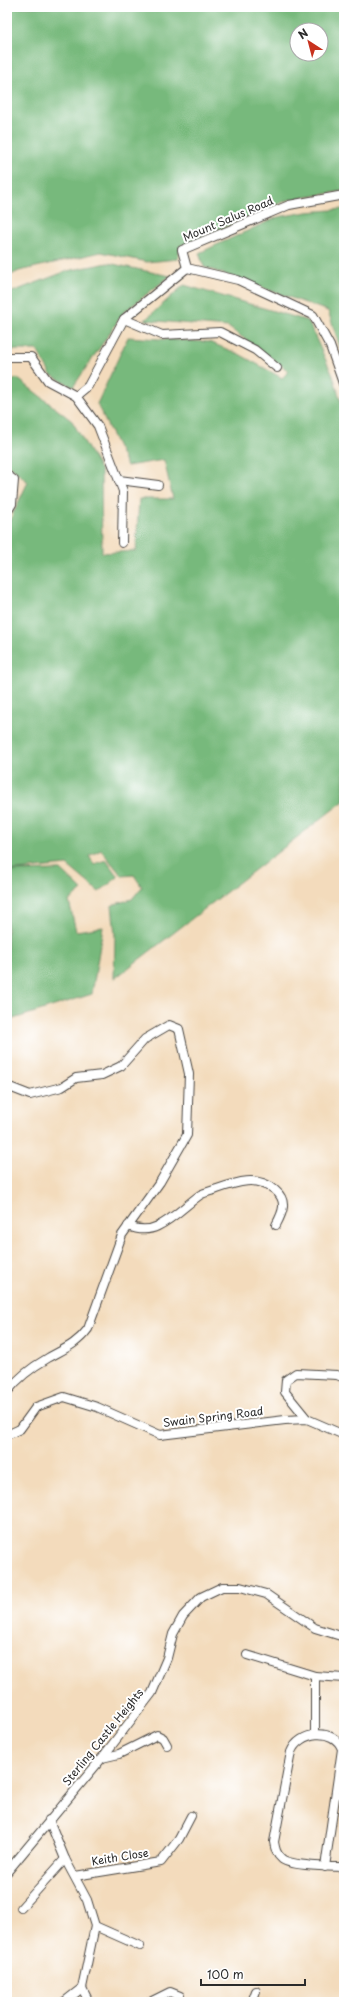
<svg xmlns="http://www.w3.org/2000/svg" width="351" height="2009" viewBox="0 0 351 2009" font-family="'Playpen Sans',sans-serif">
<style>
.forest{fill:#77b97c;stroke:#517254;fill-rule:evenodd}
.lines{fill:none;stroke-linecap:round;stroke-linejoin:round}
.minor-casing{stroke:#494541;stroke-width:10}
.minor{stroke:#fff;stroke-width:8}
.labels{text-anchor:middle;stroke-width:4;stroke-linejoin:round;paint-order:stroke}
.street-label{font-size:11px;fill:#2b2b2b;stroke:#fff}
</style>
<rect width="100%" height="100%" fill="#fff"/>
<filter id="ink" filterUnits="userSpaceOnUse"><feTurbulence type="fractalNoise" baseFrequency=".025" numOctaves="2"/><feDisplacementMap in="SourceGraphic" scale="8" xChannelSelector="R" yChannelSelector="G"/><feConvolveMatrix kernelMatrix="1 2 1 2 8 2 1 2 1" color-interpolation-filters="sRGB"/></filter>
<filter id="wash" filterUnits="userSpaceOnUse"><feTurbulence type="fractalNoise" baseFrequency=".012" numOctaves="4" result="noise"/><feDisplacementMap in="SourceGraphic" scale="16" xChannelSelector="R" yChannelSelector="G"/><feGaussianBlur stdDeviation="0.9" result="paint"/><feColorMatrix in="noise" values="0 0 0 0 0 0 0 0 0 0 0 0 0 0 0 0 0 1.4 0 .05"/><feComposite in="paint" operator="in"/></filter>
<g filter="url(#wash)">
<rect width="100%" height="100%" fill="#f3dbbc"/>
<!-- forest -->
<g class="forest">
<path d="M7 7H344V191L288 200 180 246 178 259 147 262 101 252 19 271 7 277ZM297 30H321V54H297Z"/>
<polygon points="344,209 344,359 328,311 204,267 199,253 278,217 307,212"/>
<polygon points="108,263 170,276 124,312 73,387 51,375 37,350 7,350 7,294 67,271"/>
<polygon points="184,285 308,321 333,376 344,411 344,801 114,979 115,935 112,905 132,899 142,887 134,875 122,876 101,850 89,856 94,864 106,860 118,877 99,892 67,865 7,871 7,526 28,482 7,464 7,384 17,378 72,421 101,471 102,553 136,551 139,499 173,499 164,460 127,466 97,404 128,337 209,342 239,354 282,378 289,371 228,327 145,320"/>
<polygon points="61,870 82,890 69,901 76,931 103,927 92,994 7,1021 7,871"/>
</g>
</g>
<g filter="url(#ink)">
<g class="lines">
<!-- minor casing -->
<g class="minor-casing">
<g id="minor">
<polyline points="344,195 289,205 182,250 187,268 238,280 313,315 330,346 344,386"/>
<polyline points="124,319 162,335 220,332 255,350 277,368"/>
<polyline points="7,357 31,357 48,381 76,396 88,386 124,319 187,268"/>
<polyline points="76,396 98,426 123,491 122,543"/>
<polyline points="7,475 14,480 12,504 7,512"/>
<polyline points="119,480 158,485"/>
<path d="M7 1086 30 1095 62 1087 76 1078 102 1075 121 1066 145 1039 169 1025 179 1029 189 1074 187 1135 160 1182 122 1235 88 1329C77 1344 64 1349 48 1358 34 1366 17 1379 7 1392"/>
<path d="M128 1226C138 1230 148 1231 158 1226 173 1219 186 1205 200 1195 205 1192 212 1191 217 1189 237 1182 257 1175 275 1190 288 1201 283 1212 276 1225"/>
<polyline points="307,1419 285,1392 286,1380 296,1373 337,1375 344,1378"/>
<polyline points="7,1435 20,1429 36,1407 64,1397 97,1407 160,1435 285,1420 307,1419 344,1435"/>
<polyline points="247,1655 315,1676 344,1678"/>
<polyline points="315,1734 315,1676"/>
<polyline points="102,1758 119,1754 157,1735 163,1738 167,1745"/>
<polyline points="49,1820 65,1859 87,1900 95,1926 82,1988 64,2002"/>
<path d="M325 1867 342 1749C334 1727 299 1731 291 1752L274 1842C275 1848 276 1854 282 1859 291 1866 331 1867 344 1867"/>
<polyline points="7,1872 102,1758 152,1693 167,1658 173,1634 183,1616 201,1597 222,1587 240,1587 266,1594 315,1628 344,1637"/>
<polyline points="75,1876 161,1862 179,1839 191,1816"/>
<polyline points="21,1908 65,1859"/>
<polyline points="95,1926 140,1946"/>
<polyline points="82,1988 89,2002"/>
<polyline points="150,2002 170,1992 180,1996"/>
<polyline points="252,2002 256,1991"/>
</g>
</g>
<!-- minor -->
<use href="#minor" class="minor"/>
</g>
</g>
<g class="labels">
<!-- street labels -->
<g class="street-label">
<text transform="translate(228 219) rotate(-23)" y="4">Mount Salus Road</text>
<text transform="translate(213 1417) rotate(-7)" y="4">Swain Spring Road</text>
<text transform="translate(103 1737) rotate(-51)" y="4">Sterling Castle Heights</text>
<text transform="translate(120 1857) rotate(-9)" y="4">Keith Close</text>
</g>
</g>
<!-- margin -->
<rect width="351" height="2009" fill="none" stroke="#fff" stroke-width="24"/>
<!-- north arrow -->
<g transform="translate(309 42) rotate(324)"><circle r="19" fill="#ffffff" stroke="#aaaaaa"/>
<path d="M0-3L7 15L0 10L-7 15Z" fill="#c8321e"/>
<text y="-6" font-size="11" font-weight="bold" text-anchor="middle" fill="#2b2b2b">N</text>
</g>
<!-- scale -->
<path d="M201 1979v6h104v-6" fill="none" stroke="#2b2b2b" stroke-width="2"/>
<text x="207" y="1979" font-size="12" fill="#2b2b2b" stroke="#ffffff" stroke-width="3" paint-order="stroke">100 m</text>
</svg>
